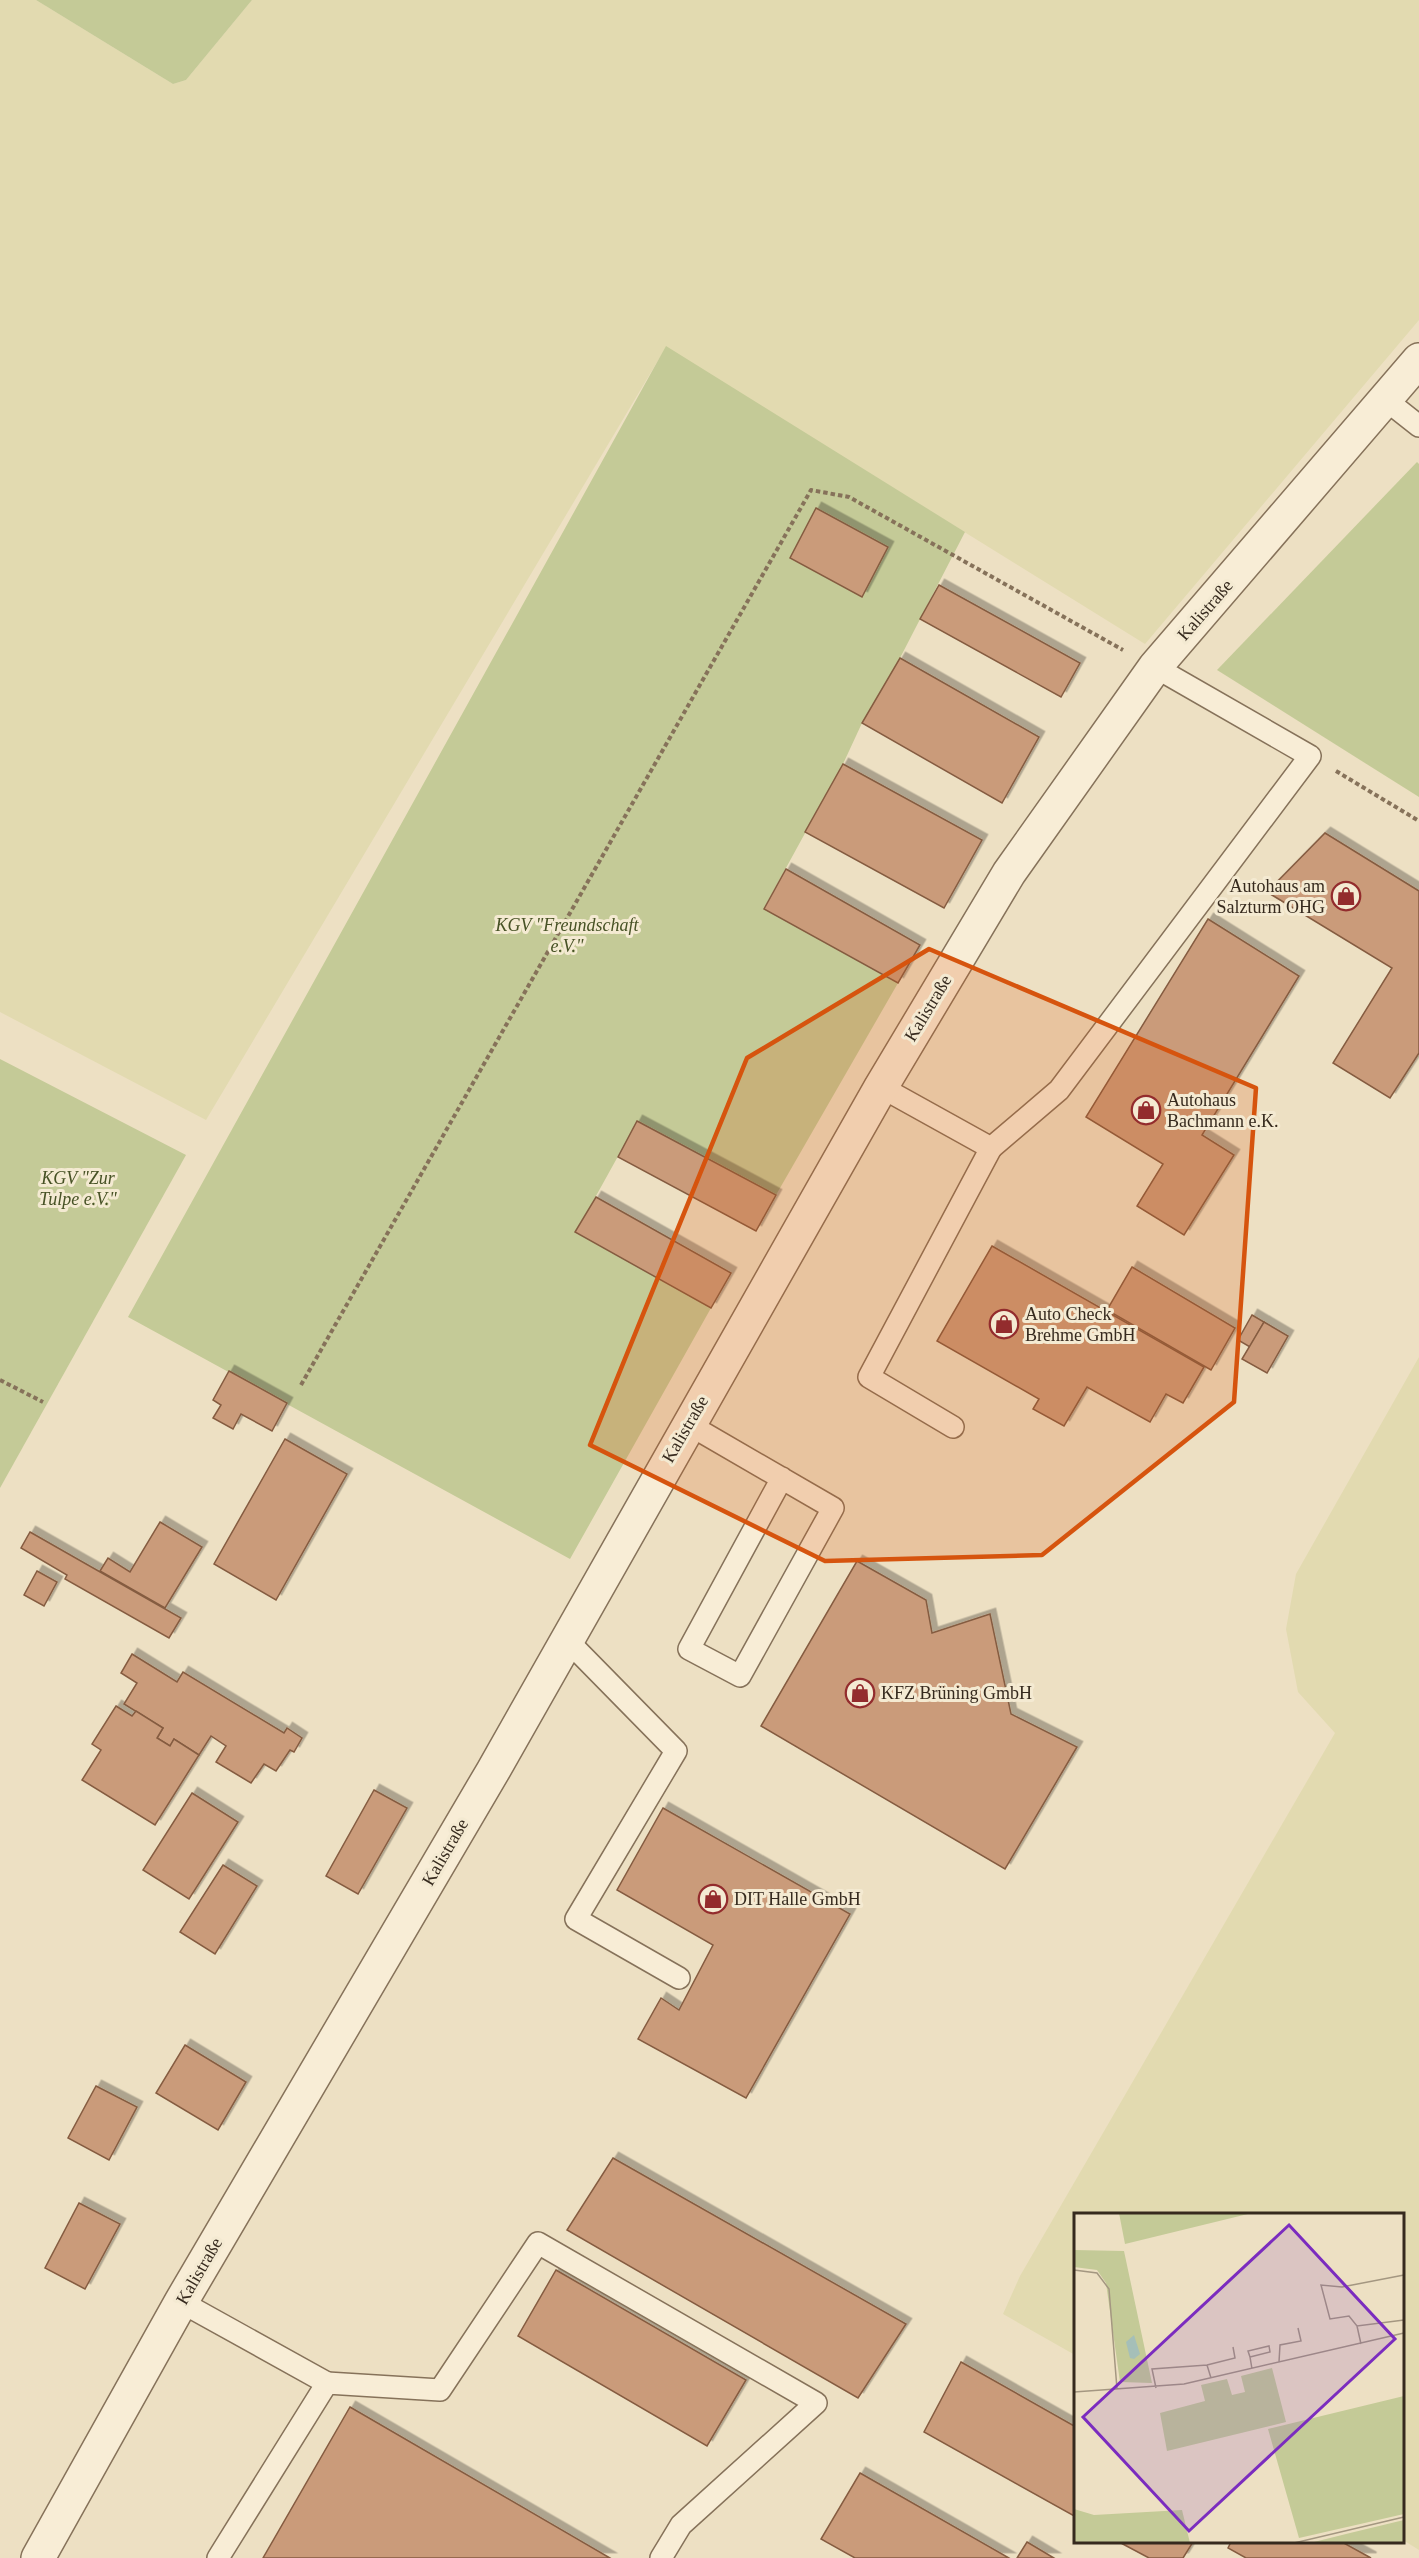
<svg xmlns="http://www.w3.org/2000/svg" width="1419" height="2558" viewBox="0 0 1419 2558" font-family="'Times New Roman',serif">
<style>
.farmland{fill:#e2dab0}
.green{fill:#c4ca97}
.building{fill:#ca9b7a;stroke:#855c41;stroke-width:1.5;filter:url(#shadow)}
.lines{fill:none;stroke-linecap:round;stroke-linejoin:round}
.service-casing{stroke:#86725a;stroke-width:24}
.tertiary-casing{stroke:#86725a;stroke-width:36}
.path{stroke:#86725a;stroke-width:4;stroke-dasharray:4.5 3;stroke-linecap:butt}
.service{stroke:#f8edd6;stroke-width:21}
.tertiary{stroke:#f8edd6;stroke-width:33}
.marked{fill:#d6540e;fill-opacity:0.2;stroke:#d6540e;stroke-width:4.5;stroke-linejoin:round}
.labels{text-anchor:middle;stroke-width:6;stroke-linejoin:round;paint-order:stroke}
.street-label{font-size:18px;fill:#362a1e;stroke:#f4ead2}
.poi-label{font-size:18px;fill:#362a1e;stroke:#f4ead2;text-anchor:start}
.park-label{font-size:18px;font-style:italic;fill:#475225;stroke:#f4ead2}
.inset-road{fill:none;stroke:#a49781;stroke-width:1.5}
.view{fill:#7b2cbf;fill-opacity:0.15;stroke:#7b2cbf;stroke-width:3}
.inset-edge{fill:none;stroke:#362a1e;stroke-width:3}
</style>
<defs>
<filter id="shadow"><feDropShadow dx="5.5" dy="-5.5" stdDeviation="0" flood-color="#0004"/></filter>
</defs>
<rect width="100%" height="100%" fill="#ede0c3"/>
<!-- farmland -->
<g class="farmland">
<polygon points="0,0 36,0 173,84 186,80 252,0 1419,0 1419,320 1145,644 666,347 206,1120 0,1012"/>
<polygon points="1419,1357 1419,2550 1403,2540 1402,2214 1076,2214 1075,2355 1003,2314 1020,2276 1335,1733 1298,1692 1286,1629 1296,1574"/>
</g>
<!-- green -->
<g class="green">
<polygon points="36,0 252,0 186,80 173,84"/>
<polygon points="666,346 965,532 900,658 862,723 843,764 764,908 898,983 776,1195 637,1122 576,1232 711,1308 570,1559 128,1317"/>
<polygon points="1417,462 1419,464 1419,797 1217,670"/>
<polygon points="0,1059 186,1155 0,1488"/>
</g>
<!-- building -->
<g class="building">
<polygon points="816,508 888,547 862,597 790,558"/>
<polygon points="939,585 1080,663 1061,697 920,619"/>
<polygon points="900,658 1039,737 1002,803 862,723"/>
<polygon points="843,764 982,840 944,908 805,832"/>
<polygon points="1325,833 1419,891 1419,1053 1390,1098 1333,1063 1392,968 1267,892"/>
<polygon points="786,869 920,945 898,983 764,909"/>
<polygon points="1208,919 1299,976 1202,1135 1234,1155 1184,1235 1137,1206 1163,1164 1086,1117"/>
<polygon points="637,1121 776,1195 756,1231 618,1157"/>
<polygon points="596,1197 731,1273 711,1308 575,1232"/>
<polygon points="992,1246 1204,1367 1183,1403 1166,1394 1150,1422 1087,1387 1064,1426 1033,1409 1039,1399 937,1341"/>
<polygon points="1132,1267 1235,1328 1211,1370 1107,1310"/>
<polygon points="1252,1315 1264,1322 1250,1347 1238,1340"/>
<polygon points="1264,1322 1288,1336 1267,1373 1242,1359"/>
<polygon points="229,1371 287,1403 272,1431 241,1414 233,1429 213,1418 221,1405 213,1400"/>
<polygon points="285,1439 347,1474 276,1600 214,1564"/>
<polygon points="160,1522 202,1547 165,1608 100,1571 108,1558 130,1572"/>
<polygon points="30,1532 181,1618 169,1638 65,1579 67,1575 21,1548"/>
<polygon points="857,1561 926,1600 932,1633 990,1614 1011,1714 1077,1747 1005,1869 761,1726"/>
<polygon points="37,1571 57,1582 44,1606 24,1595"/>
<polygon points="132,1654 177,1682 183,1672 284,1733 287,1728 302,1738 294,1752 290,1750 276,1771 264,1764 251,1783 216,1762 226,1746 211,1736 199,1755 174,1739 170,1746 157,1738 163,1728 124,1704 137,1683 121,1673"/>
<polygon points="116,1706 132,1716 136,1711 163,1728 157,1738 170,1746 174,1739 199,1755 155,1825 82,1780 101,1750 92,1744"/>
<polygon points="374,1790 407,1808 358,1894 326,1876"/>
<polygon points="192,1793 238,1822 189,1899 143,1870"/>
<polygon points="663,1808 850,1914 746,2098 638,2039 661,1998 679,2010 713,1945 617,1890"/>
<polygon points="223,1865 257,1886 215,1954 180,1932"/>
<polygon points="185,2045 246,2082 218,2130 156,2093"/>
<polygon points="96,2086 137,2107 109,2160 68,2138"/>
<polygon points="613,2158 906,2324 858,2398 567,2230"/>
<polygon points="79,2203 120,2224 85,2289 45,2268"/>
<polygon points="556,2270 746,2380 707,2446 518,2336"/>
<polygon points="961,2362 1076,2427 1076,2517 924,2432"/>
<polygon points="350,2407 610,2558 263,2558"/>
<polygon points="860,2473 1009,2558 855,2558 821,2539"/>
<polygon points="1027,2542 1054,2558 1017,2558"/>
<polygon points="1119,2542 1193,2542 1183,2558 1149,2558"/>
<polygon points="1231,2542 1342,2542 1371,2558 1246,2558 1228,2548"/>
</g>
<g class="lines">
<!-- service casing -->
<g class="service-casing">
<g id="service">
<polyline points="1386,400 1419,426"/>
<polyline points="881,1087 991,1148 1059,1090 1310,756 1155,667"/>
<polyline points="688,1424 833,1508 740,1676 689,1649 782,1478"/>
<polyline points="953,1427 869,1377 991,1148"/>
<polyline points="566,1639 676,1751 576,1919 679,1978"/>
<polyline points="181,2302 327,2383"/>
<polyline points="218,2558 327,2383 440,2390 538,2243 816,2403 681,2525 661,2558"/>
</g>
</g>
<!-- tertiary casing -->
<g class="tertiary-casing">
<polyline id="tertiary" points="38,2558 181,2302 493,1771 881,1087 1009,873 1155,667 1419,360"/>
</g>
<!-- path -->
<g class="path">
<polyline points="1336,771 1419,821"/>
<polyline points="0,1380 43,1402"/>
<polyline points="301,1385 811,490 849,497 1123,650"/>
</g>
<!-- service -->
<use href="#service" class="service"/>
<!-- tertiary -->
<use href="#tertiary" class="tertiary"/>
</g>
<!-- marked area -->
<path class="marked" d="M929 949 1256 1088 1234 1402 1042 1555 825 1561 590 1445 747 1058Z"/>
<!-- icons -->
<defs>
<g id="shop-ring" transform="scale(1.5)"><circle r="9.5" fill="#f4ead2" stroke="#932c2d" stroke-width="1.5"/><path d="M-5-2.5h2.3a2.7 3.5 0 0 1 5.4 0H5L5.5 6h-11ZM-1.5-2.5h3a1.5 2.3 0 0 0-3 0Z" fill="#932c2d"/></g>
</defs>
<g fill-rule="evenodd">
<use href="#shop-ring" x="1346" y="896"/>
<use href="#shop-ring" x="1146" y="1110"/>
<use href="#shop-ring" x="1004" y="1324"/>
<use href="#shop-ring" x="860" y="1693"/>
<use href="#shop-ring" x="713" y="1899"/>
</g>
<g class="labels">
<!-- street labels -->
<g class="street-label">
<text transform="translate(1205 610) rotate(-49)" y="6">Kalistraße</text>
<text transform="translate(928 1008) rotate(-59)" y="6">Kalistraße</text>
<text transform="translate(685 1429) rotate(-60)" y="6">Kalistraße</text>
<text transform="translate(445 1852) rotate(-60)" y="6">Kalistraße</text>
<text transform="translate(199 2271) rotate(-60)" y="6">Kalistraße</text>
</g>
<!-- poi labels -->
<g class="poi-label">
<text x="1325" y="892" text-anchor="end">Autohaus am<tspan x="1325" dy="21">Salzturm OHG</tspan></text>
<text x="1167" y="1106">Autohaus<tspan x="1167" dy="21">Bachmann e.K.</tspan></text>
<text x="1025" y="1320">Auto Check<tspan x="1025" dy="21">Brehme GmbH</tspan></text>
<text x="881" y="1699">KFZ Brüning GmbH</text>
<text x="734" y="1905">DIT Halle GmbH</text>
</g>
<!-- park labels -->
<g class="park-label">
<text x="567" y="931">KGV "Freundschaft<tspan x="567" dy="21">e.V."</tspan></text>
<text x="78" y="1184">KGV "Zur<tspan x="78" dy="21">Tulpe e.V."</tspan></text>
</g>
</g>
<!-- overview -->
<g transform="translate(1074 2213)">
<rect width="330" height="330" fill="#ede0c3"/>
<path d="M45 0H178L51 31ZM0 37 50 38 78 170 46 169 32 70 23 57 0 54ZM198 155 212 209 93 238 86 200 131 188 127 172 153 166 158 182 171 179 167 163ZM330 183V301L225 325 194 216ZM0 296 20 302 108 297 116 330H0ZM330 307V330H236L276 320Z" fill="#c4ca97"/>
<path d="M60 122 66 141 60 146 56 145 52 129Z" fill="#a5bfb8"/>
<path class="inset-road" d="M0 57 23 60 35 76 43 176M330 62 268 74 247 72 256 106 275 103 283 113 330 107M283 113 287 131M176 144 196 139 195 133 174 138 176 144 178 156M205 149 206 132 227 128 224 115M133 152 161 145 159 134M82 175 78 156 133 152 137 165M0 179 110 171 330 120M220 330 330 304"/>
<path class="view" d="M215 12 321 126 115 318 9 204Z"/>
<rect width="330" height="330" class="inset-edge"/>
</g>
</svg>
